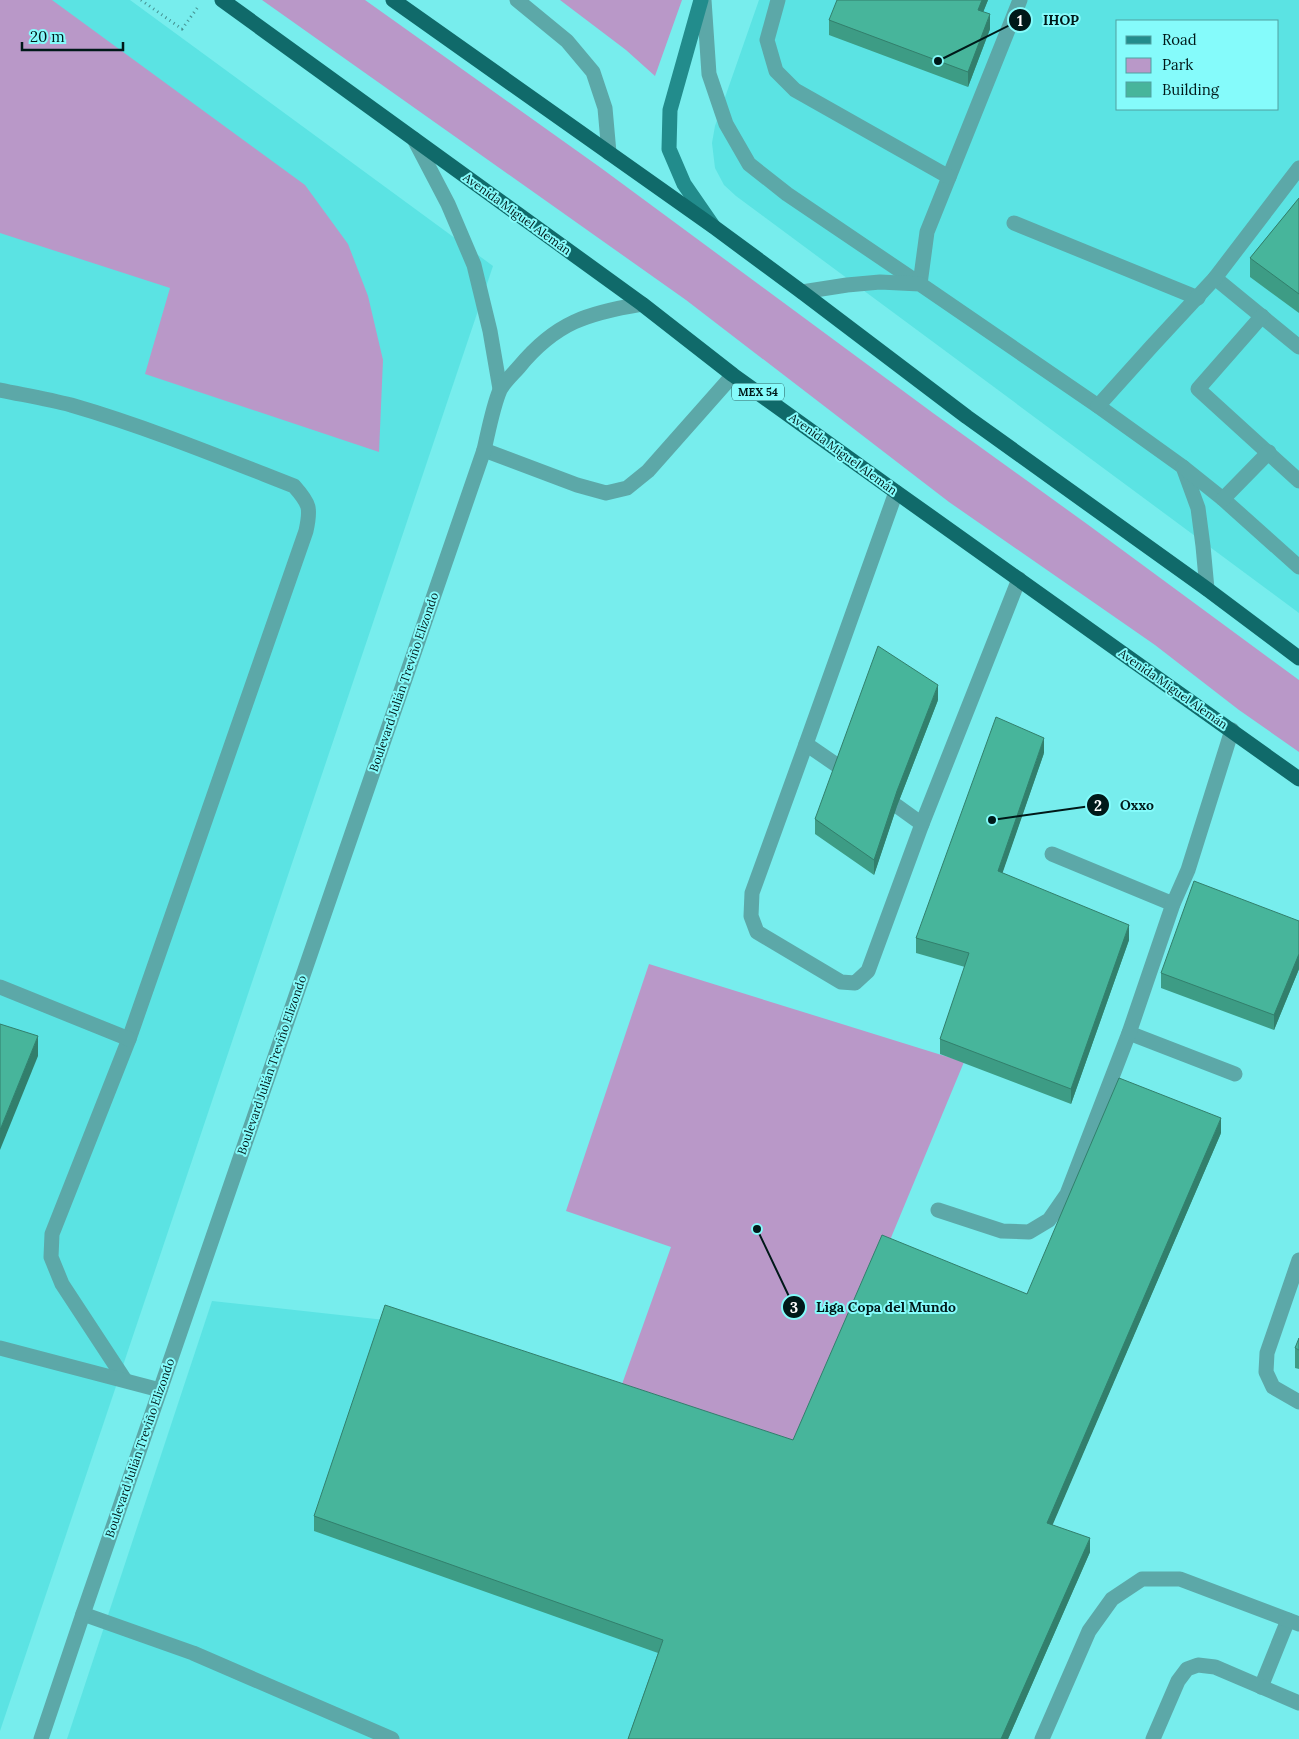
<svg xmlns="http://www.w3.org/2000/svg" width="1299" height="1739" viewBox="0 0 1299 1739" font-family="Lora,serif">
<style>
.built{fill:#5be3e3;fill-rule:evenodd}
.green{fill:#b998c8}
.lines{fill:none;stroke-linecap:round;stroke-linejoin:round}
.path{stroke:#449191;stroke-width:3;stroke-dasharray:1 4;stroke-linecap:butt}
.service{stroke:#5ca8a8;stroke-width:15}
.minor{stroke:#5ca8a8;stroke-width:15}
.secondary{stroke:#228c8c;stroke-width:15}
.trunk{stroke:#106a6a;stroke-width:15}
.wall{fill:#3d9c85}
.shaded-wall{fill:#327f6c}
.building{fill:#47b59b;stroke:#327f6c}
.labels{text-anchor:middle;stroke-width:4;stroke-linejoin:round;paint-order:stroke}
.shield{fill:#85fbfb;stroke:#285d5d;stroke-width:1}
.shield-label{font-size:11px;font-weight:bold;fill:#001919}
.street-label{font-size:12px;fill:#001919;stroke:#85fbfb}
.leader{fill:none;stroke:#001919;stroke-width:2}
.callout-dot{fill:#001919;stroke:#85fbfb;stroke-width:2}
.mark-label{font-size:15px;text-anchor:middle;font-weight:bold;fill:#fff}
.callout-label{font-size:14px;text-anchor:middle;font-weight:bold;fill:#001919;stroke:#85fbfb;stroke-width:4;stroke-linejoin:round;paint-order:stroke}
</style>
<rect width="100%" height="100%" fill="#77eded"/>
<!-- built -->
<g class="built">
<polygon points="0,0 130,0 493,266 0,1731"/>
<path d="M759 0H1299V613L736 196 724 185 715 168 712 143 715 126ZM1118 21H1278V109H1118Z"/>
<polygon points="212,1301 385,1320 1008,1739 67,1739"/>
</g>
<!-- green -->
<g class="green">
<polygon points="0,0 52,0 305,185 348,244 368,296 383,360 379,452 145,374 170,288 0,233"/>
<polygon points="262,0 365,0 601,168 933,413 1087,524 1299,680 1299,752 1239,710 1155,645 949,502 686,300"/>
<polygon points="560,0 682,0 655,76 626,50"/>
<polygon points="649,964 964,1062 792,1476 611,1415 671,1247 566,1211"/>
</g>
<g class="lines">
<!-- path -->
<polyline class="path" points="141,0 182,29 198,7"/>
<!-- service -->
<g class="service">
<polyline points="517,0 567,41 593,72 605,108 609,153"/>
<polyline points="704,0 709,74 726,124 749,164 787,194 920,284 927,232 1020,0"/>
<polyline points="778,0 767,40 776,71 795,90 949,177"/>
<polyline points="1014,223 1198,298"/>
<polyline points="1215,278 1299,347"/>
<polyline points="802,292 847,285 880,282 920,284 1098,406 1183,467 1198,508 1203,546 1207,589"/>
<polyline points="1262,316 1198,389 1299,481"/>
<path d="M0 390C24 395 48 399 71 405 147 427 220 457 294 486 310 504 311 508 306 531L129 1039 52 1234 51 1257 62 1284 125 1380"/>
<polyline points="1098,406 1152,346 1215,278 1299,168"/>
<polyline points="484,450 577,485 606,493 627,488 648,471 733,375"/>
<polyline points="1183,467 1223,499 1299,567"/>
<polyline points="1223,499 1269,452"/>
<polyline points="806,744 752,893 751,916 757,932 841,982 855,983 868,971 922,824"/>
<polyline points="838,766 806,744 896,492"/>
<polyline points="897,806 922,824 1019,579"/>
<polyline points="1052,854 1173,904"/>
<polyline points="0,987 129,1039"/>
<polyline points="1129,1033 1235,1074"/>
<polyline points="938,1210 1002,1231 1029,1232 1049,1220 1067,1194 1129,1033 1173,904 1188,870 1232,730"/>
<polyline points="1299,1260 1267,1353 1266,1372 1273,1387 1299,1402"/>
<polyline points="0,1348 160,1390"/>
<polyline points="83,1614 193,1653 392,1739"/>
<polyline points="1261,1687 1288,1620"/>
<polyline points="1042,1739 1089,1631 1112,1599 1142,1579 1180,1579 1299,1624"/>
<polyline points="1153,1739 1178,1681 1187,1669 1198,1665 1215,1667 1299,1703"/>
</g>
<!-- minor -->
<g class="minor">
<polyline points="414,139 448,204 474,265 490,331 500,389"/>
<path d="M41 1739 83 1614 484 450C488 433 493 406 500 390 504 382 513 374 519 367 556 322 588 313 642 304"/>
</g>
<!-- secondary -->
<polyline class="secondary" points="701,0 670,110 669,149 684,184 713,226"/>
<!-- trunk -->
<g class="trunk">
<polyline points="222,0 642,304 733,375 896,492 1299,779"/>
<polyline points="393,0 714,227 802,292 967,417 1207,589 1299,658"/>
</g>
</g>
<!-- wall -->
<g class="wall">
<polygon points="988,0 983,12 990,29 968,87 829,35 829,20"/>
<polygon points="1299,198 1299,313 1250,277 1250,258"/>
<polygon points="938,700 897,806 874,875 815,834 815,819"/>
<polygon points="1044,753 1002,873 1129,940 1071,1104 940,1054 940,1039 965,967 916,953 916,938"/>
<polygon points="1299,921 1299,969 1274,1030 1161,988 1161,973"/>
<polygon points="1221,1133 1052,1525 1090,1552 1008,1739 628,1739 658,1653 314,1531 314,1516 793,1440 1027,1294"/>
<polygon points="1295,1348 1299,1350 1299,1369 1295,1368"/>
</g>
<!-- shaded-wall -->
<g class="shaded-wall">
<polygon points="982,0 988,0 978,25 978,10"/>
<polygon points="990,14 990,29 968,87 968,72"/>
<polygon points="938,685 938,700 897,806 874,875 874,860 897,791"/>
<polygon points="1044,738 1044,753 998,886 998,871"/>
<polygon points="1129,925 1129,940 1071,1104 1071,1089"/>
<polygon points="1299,954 1299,969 1274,1030 1274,1015"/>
<polygon points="38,1036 38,1056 0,1150 0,1130"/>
<polygon points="1221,1118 1221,1133 1047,1538 1047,1523"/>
<polygon points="1090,1538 1090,1552 1008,1739 1001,1739"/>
</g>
<!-- building -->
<g class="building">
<polygon points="837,0 982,0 978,10 990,14 968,72 829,20"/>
<polygon points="1299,198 1299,294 1250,258"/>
<polygon points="878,646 938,685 897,791 874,860 815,819"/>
<polygon points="996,717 1044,738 998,871 1129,925 1071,1089 940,1039 969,953 916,938"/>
<polygon points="1194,881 1299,921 1299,954 1274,1015 1161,973"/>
<polygon points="0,1024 38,1036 0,1130"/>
<polygon points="1119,1078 1221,1118 1047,1523 1090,1538 1001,1739 628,1739 663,1640 314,1516 385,1305 793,1440 882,1235 1027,1294"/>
<polygon points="1299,1338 1299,1350 1295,1348"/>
</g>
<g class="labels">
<!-- shield labels -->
<rect class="shield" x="732" y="383.5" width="52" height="17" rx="4"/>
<g class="shield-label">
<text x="758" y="396">MEX 54</text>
</g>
<!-- street labels -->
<g class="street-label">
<text transform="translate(517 214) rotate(36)" y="4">Avenida Miguel Alemán</text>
<text transform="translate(843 454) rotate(36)" y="4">Avenida Miguel Alemán</text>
<text transform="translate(404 682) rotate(-71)" y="4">Boulevard Julián Treviño Elizondo</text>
<text transform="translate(1173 689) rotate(35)" y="4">Avenida Miguel Alemán</text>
<text transform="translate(272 1065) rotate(-71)" y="4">Boulevard Julián Treviño Elizondo</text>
<text transform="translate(140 1448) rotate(-71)" y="4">Boulevard Julián Treviño Elizondo</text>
</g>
</g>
<!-- callouts -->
<path class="leader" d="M938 61L1020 20M992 820L1098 805M757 1229L794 1307"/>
<g class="callout-dot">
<circle cx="938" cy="61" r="5"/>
<circle cx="992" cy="820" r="5"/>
<circle cx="757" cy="1229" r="5"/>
<circle cx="1020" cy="20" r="12"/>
<circle cx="1098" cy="805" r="12"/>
<circle cx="794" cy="1307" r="12"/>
</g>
<g class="mark-label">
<text x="1020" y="26">1</text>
<text x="1098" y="811">2</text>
<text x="794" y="1313">3</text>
</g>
<g class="callout-label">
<text x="1061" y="25">IHOP</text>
<text x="1137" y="810">Oxxo</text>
<text x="886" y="1312">Liga Copa del Mundo</text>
</g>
<!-- legend -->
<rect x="1116" y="20" width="162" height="90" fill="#85fbfb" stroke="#50a1a1"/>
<rect x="1126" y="36" width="25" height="8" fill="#228c8c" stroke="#50a1a1"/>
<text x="1162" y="45" font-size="15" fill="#001919">Road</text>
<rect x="1126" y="58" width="25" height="15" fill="#b998c8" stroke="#50a1a1"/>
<text x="1162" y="70" font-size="15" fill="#001919">Park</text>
<rect x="1126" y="82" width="25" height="15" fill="#47b59b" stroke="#50a1a1"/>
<text x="1162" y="95" font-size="15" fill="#001919">Building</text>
<!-- scale -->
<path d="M22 42v8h101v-8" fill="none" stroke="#001919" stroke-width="2.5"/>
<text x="30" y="42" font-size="15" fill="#001919" stroke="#85fbfb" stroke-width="4" paint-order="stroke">20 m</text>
</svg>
